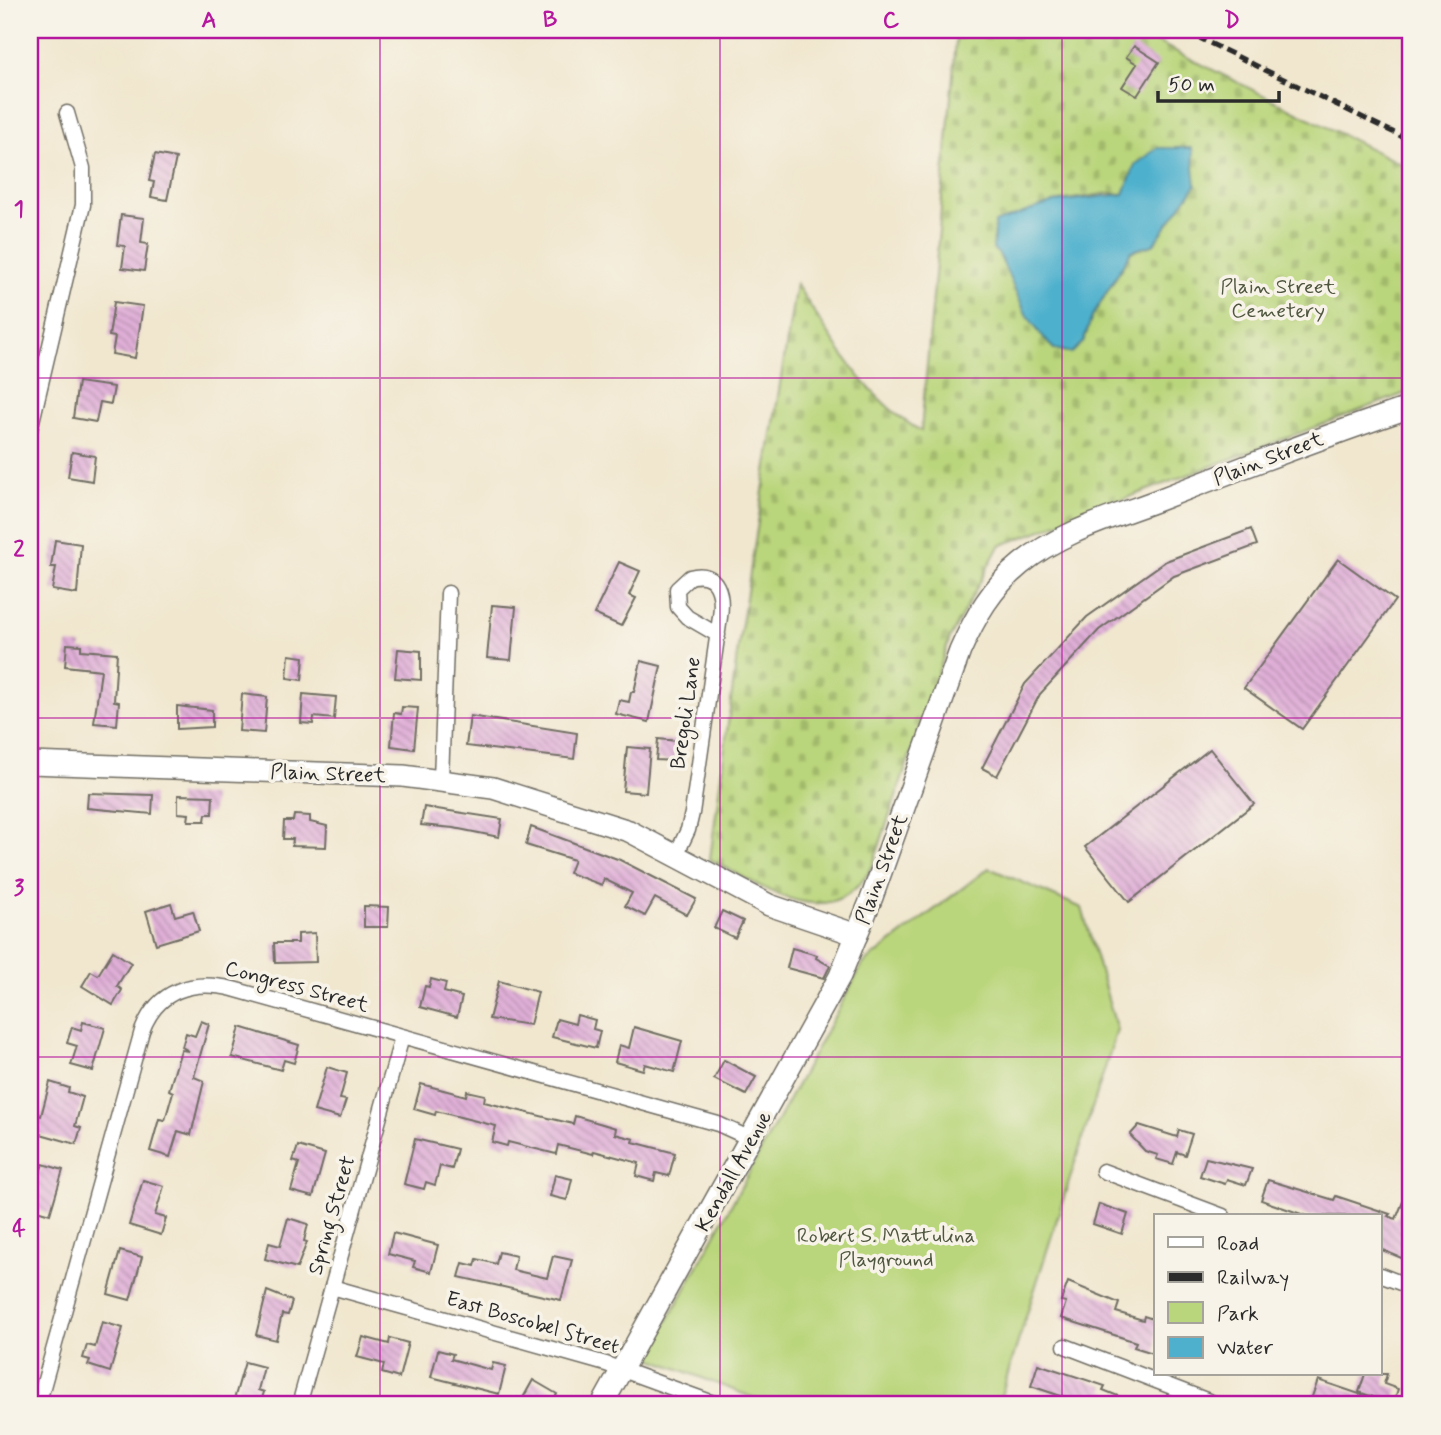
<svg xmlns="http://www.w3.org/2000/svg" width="1441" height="1435" viewBox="0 0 1441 1435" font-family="Mynerve,sans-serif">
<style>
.green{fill:#bad67c;stroke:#728054;stroke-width:2}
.cemetery{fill:url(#cemetery-stones);stroke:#728054;stroke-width:2;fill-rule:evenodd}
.water{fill:#4eb0cd;stroke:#3c6e7c;stroke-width:2}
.building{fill:url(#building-back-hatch)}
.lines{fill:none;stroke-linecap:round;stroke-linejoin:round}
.street-casing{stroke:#706d64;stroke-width:17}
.secondary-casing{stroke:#706d64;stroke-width:24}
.street{stroke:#fff;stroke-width:14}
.secondary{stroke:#fff;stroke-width:21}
.rail{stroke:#2b2b2b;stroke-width:5;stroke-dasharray:10 5;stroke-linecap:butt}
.grid{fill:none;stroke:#b5179e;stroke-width:2;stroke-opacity:0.55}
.labels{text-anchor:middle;stroke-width:7;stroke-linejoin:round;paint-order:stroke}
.park-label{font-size:21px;fill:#4f563f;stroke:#f7f3e8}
.street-label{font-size:21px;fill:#2b2b2b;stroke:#f7f3e8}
.neatline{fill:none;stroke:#b5179e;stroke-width:2.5}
.grid-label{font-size:23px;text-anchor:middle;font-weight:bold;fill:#b5179e}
</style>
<defs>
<pattern id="cemetery-stones" width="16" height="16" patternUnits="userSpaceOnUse" patternTransform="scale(1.75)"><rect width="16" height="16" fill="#bad67c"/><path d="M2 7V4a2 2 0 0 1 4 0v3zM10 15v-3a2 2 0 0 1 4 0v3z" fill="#a0b86b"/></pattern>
<pattern id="building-back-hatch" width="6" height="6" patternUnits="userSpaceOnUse" patternTransform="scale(1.75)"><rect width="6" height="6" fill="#e0afd8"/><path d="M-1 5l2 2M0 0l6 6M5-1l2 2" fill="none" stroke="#b68faf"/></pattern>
</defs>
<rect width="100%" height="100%" fill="#f7f3e8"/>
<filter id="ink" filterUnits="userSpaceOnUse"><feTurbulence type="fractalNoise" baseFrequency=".0143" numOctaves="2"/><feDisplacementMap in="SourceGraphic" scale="14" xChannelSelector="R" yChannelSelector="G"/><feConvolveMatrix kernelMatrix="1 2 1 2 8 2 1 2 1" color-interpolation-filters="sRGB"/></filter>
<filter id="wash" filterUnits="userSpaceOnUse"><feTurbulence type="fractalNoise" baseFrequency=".00686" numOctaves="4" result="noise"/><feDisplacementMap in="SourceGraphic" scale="28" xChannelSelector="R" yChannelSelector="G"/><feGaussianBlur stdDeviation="1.57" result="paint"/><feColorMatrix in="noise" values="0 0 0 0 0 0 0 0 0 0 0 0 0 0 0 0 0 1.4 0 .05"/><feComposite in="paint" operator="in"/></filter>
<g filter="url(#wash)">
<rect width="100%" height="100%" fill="#f1e7cf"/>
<!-- green -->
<polygon class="green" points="989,868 1082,908 1117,1030 998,1405 772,1405 648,1357 863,964"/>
<!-- cemetery -->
<path class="cemetery" d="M957 30H1133L1411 169V391L999 546 950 638 872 867C831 939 762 886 710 859L738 648 796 284C830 336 866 400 921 431ZM1135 165 1171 216 1153 245 1132 251 1092 317 1083 342 1054 349 1025 312 999 254 1054 202 1109 193 1124 194Z"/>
<!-- water -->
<polygon class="water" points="1157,148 1192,148 1196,185 1153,245 1131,251 1092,317 1083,342 1072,353 1054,349 1041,335 1025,312 999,254 993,249 995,223 1054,202 1124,194 1135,165"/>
<g id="blocks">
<!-- building -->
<g class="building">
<polygon points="1134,46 1159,62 1137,96 1122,87 1137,64 1126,57"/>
<polygon points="155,154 176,158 167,200 151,197 154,182 149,181"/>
<polygon points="121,215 144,218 141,243 148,244 144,271 122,268 125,246 117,245"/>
<polygon points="114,302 143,306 135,358 112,354 115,337 109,336"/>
<polygon points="78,382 114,387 111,404 100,402 96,422 73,418"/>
<polygon points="72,452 95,456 92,481 68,477"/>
<polygon points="1251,529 1257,545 1174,576 1099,630 1040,694 997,776 982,768 1025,684 1087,617 1166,561"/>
<polygon points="55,540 81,544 77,594 52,590 56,567 51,567"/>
<polygon points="1338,559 1395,600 1302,729 1244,688"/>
<polygon points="619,562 640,571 629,595 636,598 621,626 594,614"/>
<polygon points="492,605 516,607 511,660 487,658"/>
<polygon points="67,644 81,645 81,650 117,653 114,701 119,702 117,725 94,723 101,670 65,666"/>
<polygon points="398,649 421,651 421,680 395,678"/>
<polygon points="289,655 304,657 302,680 287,678"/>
<polygon points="641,661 661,666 649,722 616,714 619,700 629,702 631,692 634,692"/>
<polygon points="242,694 267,697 264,733 239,731"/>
<polygon points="303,694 336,697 334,719 314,717 313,724 301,723"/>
<polygon points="177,706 212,710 212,727 177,729"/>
<polygon points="402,707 418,708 414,749 391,746 394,713 401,714"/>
<polygon points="470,716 577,733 574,759 466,746"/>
<polygon points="658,739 677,741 675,761 656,760"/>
<polygon points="627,747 650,749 646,793 623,791"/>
<polygon points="1210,749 1254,804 1129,902 1085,847"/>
<polygon points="88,793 153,795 152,814 87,808"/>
<polygon points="178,795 213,796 212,814 206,814 205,821 188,821 189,814 178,813"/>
<polygon points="424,807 502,819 499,837 454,828 421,825"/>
<polygon points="294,815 310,816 310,822 327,826 326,847 292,846 293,839 283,839 284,821 293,821"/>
<polygon points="531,827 620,860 696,899 687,915 655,898 645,916 625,906 632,893 604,879 602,885 569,873 574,860 526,845"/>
<polygon points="171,903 175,916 193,911 199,931 156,944 146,911"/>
<polygon points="364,906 389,907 388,927 364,927"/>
<polygon points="722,911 743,921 735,938 714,928"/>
<polygon points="315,933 316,962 275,963 274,943 298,943 298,934"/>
<polygon points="792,948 817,955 816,958 830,966 824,978 787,968"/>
<polygon points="113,951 131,963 117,986 122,990 113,1005 82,986 91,971 98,975"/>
<polygon points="431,979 446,983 444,992 462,997 457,1017 420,1007 425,986 429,987"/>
<polygon points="499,981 538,992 530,1025 489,1019"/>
<polygon points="577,1015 595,1020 593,1029 600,1031 596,1048 552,1037 557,1019 575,1024"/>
<polygon points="201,1021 209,1024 194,1077 204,1081 191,1135 178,1131 170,1157 150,1151 159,1119 165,1120 173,1092 169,1090 181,1050 189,1051 182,1047 186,1033 195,1036"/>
<polygon points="83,1022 105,1028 93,1071 71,1065 77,1046 67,1043 72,1027 81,1030"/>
<polygon points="240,1027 299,1045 294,1063 284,1060 281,1070 232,1057"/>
<polygon points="634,1027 682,1041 674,1072 645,1064 643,1070 615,1062 619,1045 629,1048"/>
<polygon points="724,1060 756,1077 746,1095 714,1079"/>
<polygon points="327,1067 347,1073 340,1099 346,1100 340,1118 314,1111"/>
<polygon points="50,1082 69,1088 68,1092 83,1097 75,1126 81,1128 76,1144 30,1131 35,1114 41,1116"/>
<polygon points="421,1084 466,1096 467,1091 485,1095 484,1102 573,1124 575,1116 616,1128 615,1134 634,1139 633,1142 675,1153 669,1176 656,1173 654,1181 636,1176 639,1163 594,1151 593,1154 558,1145 556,1154 508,1142 507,1146 492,1142 496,1126 436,1111 435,1115 414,1109"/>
<polygon points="1139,1125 1177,1137 1179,1130 1192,1134 1185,1155 1177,1152 1173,1164 1156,1159 1158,1155 1145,1151 1130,1135"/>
<polygon points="415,1139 457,1149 452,1169 440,1166 435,1185 426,1182 424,1189 404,1184"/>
<polygon points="298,1146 325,1154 313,1197 291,1191 299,1163 293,1161"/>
<polygon points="1206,1158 1252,1169 1246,1185 1227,1179 1225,1184 1200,1176"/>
<polygon points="43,1164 63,1170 50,1214 30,1208 37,1185 30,1183 30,1169 40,1172"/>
<polygon points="555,1175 572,1179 567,1200 550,1196"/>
<polygon points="143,1180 164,1186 155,1215 166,1218 161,1235 129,1225"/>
<polygon points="1268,1180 1334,1200 1336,1196 1390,1214 1388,1216 1396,1219 1411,1182 1411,1262 1380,1249 1380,1216 1307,1216 1261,1200"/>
<polygon points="1099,1204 1128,1214 1122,1234 1093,1224"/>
<polygon points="288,1218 308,1224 304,1241 307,1242 297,1268 265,1259 269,1243 280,1246"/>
<polygon points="393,1233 438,1245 431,1272 413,1267 415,1261 388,1254"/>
<polygon points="120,1251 142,1257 130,1300 108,1294"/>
<polygon points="499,1252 516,1256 513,1270 547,1278 553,1256 572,1260 561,1300 459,1277 463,1263 475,1266 477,1259 496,1264"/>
<polygon points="1068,1282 1119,1303 1116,1312 1143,1320 1144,1316 1156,1320 1156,1354 1134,1347 1136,1342 1061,1318 1066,1302 1061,1301"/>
<polygon points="267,1291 292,1301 288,1315 282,1314 276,1340 256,1335"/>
<polygon points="102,1322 123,1328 110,1372 88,1365 90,1360 83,1358 87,1345 95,1347"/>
<polygon points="363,1337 389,1344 390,1338 408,1343 399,1378 382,1373 384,1364 357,1357"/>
<polygon points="438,1350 453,1354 451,1359 491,1370 493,1363 506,1366 499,1394 431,1377"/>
<polygon points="245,1362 264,1367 258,1390 264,1392 260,1405 233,1403"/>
<polygon points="1038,1364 1105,1386 1103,1390 1140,1405 1088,1405 1031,1386"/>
<polygon points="1365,1374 1387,1374 1384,1384 1398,1389 1393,1404 1359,1392"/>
<polygon points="533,1380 557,1394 551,1405 519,1405"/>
<polygon points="1318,1380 1386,1403 1385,1405 1309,1405"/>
</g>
</g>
</g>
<g filter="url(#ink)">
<use href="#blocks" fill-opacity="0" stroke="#706d64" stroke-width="2"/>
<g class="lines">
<!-- street casing -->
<g class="street-casing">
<g id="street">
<polyline points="30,430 83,205 83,168 67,113"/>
<polyline points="441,779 448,593"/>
<path d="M676 855 688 830 692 813 720 617C723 596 719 569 690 577L677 589 678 607 687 617 718 635"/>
<polyline points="1103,1171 1223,1216"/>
<polyline points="1380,1275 1411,1287"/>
<polyline points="332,1287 606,1364 719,1405"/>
<polyline points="1065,1346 1219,1405"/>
<path d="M38 1405 142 1031C157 990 192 979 233 989L718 1124 751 1139"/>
<polyline points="299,1405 402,1037"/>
</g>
</g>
<!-- secondary casing -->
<g class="secondary-casing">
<g id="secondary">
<polyline points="30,763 403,776 493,788 629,831 769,905 857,935"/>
<path d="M602 1405 840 976 872 897 960 651C975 617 992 587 1021 564 1060 532 1114 517 1161 499 1244 467 1327 435 1411 407"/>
</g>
</g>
<!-- street -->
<use href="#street" class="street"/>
<!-- secondary -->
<use href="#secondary" class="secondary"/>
<!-- rail -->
<polyline class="rail" points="1183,30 1411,141"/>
</g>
</g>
<!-- grid -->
<path class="grid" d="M380 30V1405M720 30V1405M1062 30V1405M30 378H1411M30 718H1411M30 1057H1411"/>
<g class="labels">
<!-- park labels -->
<g class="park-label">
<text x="1278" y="293">Plain Street<tspan x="1278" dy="24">Cemetery</tspan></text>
<text x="886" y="1242">Robert S. Mattulina<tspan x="886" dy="24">Playground</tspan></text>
</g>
<!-- street labels -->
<g class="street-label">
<text transform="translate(1268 458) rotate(-21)" y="7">Plain Street</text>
<text transform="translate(685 713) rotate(-82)" y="7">Bregoli Lane</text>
<text transform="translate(328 773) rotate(2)" y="7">Plain Street</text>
<text transform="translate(881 869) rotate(-70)" y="7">Plain Street</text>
<text transform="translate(297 986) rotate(15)" y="7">Congress Street</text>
<text transform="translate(733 1171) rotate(-61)" y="7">Kendall Avenue</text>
<text transform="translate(331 1215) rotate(-74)" y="7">Spring Street</text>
<text transform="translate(533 1322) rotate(16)" y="7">East Boscobel Street</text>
</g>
</g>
<!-- margin -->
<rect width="1441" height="1435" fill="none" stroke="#f7f3e8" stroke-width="77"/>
<!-- legend -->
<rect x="1154" y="1214" width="228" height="161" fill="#f7f3e8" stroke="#a5a39c" stroke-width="2"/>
<rect x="1168" y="1237" width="35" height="10" fill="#ffffff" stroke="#a5a39c" stroke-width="2"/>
<text x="1217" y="1250" font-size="21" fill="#2b2b2b">Road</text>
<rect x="1168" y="1272" width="35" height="10" fill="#2b2b2b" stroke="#a5a39c" stroke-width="2"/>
<text x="1217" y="1284" font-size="21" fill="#2b2b2b">Railway</text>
<rect x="1168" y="1302" width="35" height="21" fill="#bad67c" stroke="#a5a39c" stroke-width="2"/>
<text x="1217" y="1320" font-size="21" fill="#2b2b2b">Park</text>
<rect x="1168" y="1337" width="35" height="21" fill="#4eb0cd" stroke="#a5a39c" stroke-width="2"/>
<text x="1217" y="1354" font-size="21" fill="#2b2b2b">Water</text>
<!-- scale -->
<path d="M1158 91v10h121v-10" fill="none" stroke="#2b2b2b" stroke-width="3.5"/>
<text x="1168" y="91" font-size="21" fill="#2b2b2b" stroke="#f7f3e8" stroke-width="5" paint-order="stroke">50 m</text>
<rect x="38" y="38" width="1364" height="1358" class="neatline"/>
<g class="grid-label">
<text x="209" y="27">A</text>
<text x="550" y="27">B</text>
<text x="891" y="27">C</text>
<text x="1232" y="27">D</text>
<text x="19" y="216">1</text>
<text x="19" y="556">2</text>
<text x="19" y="895">3</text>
<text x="19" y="1235">4</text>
</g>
</svg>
